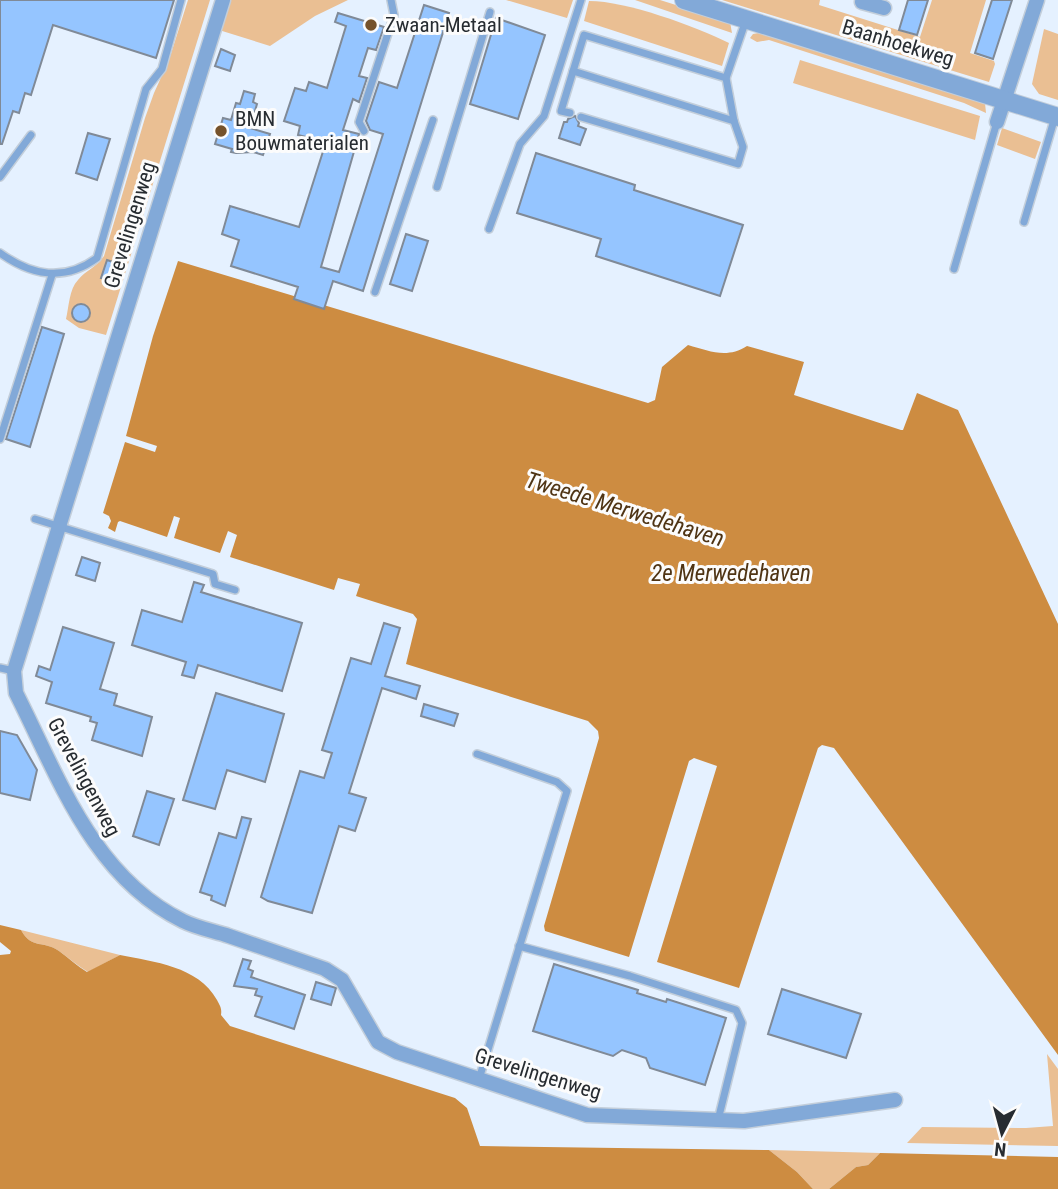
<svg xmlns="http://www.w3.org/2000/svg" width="1058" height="1189" viewBox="0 0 1058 1189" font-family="'Roboto Condensed',sans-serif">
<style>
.green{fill:#eabf93}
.water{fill:#cd8c41}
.building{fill:#95c5ff;stroke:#808a97;stroke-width:2}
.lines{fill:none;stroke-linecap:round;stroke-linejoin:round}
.service-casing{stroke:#c3ceda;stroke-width:10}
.minor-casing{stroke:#c3ceda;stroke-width:17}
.tertiary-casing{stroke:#c3ceda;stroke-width:20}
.service{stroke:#82a9d8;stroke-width:7}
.minor{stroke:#82a9d8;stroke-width:14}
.tertiary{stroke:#82a9d8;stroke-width:18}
.poi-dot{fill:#75522b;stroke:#fcfcfc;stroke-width:2.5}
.labels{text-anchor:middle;stroke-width:6;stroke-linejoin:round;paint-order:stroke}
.poi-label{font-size:21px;fill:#272c31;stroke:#fcfcfc;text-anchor:start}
.street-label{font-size:21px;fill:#272c31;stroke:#fcfcfc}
.water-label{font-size:23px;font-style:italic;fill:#4f3414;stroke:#fcfcfc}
</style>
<rect width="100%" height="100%" fill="#e5f1ff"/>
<!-- green -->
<g class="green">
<path d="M188 0H210L106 335 79 328 66 319C69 307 69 289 78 280 86 270 97 267 104 256L145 118 154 93 169 60Z"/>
<polygon points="228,0 348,0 315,16 270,46 219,30"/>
<polygon points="506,0 573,0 567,18"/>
<polygon points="635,0 660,0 730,22 732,33"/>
<polygon points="722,0 820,0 819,5 920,37 932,0 986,0 970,53 994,61 995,64 989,82"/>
<path d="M589 1C627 1 694 26 729 43L722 66 584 21Z"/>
<polygon points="1044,29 1058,34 1058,100 1039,94 1032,84"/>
<polygon points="764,32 985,103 986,113 964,103 769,40 757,42 750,38 753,34"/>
<polygon points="800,60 980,116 975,140 793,83"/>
<polygon points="1002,128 1041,142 1035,159 997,145"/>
<path d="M21 930 120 955 88 972C78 966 69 958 59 951 44 940 32 950 21 930Z"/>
<polygon points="1047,1054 1058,1069 1058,1146 907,1143 922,1127 1026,1128 1053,1126"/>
<polygon points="769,1150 880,1153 868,1165 856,1167 829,1189 813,1189 797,1172"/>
</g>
<!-- water -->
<g class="water">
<path d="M178 261 648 403 655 400 662 367 688 345C709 351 727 359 747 346L804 362 794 395 901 430H903L917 393 958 410 1058 624V1055L834 748 822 745 818 748 739 988 657 962 717 766 694 758 689 761 629 957 545 931 544 926 599 738 598 731 588 721 406 664 417 619 413 614 356 596 360 584 338 578 334 590 230 557 237 535 228 531 220 553 174 538 180 518 174 516 167 537 120 521 118 522 115 532 108 528 111 521 109 516 103 513 125 442 155 452 157 446 126 436 153 336Z"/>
<path d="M0 925 21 930C32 950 44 940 59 951 69 958 77 966 87 972L120 955C154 962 198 966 217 1000 220 1006 222 1008 221 1015L230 1026 455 1098 467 1108 480 1146 769 1150 797 1172 813 1189H0V955L10 954 11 951 0 942Z"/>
<polygon points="880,1153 1058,1157 1058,1189 829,1189 856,1167 868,1165"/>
</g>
<!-- building -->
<g class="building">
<polygon points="0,0 174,0 156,58 53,25 31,95 25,93 19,113 13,111 2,144 0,144"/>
<polygon points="908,0 928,0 917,35 899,30"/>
<polygon points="992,0 1012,0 993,59 975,53"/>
<polygon points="424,5 449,13 363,291 333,281 324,309 294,299 298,287 231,266 239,240 222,234 230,206 299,227 326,142 298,135 300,126 284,121 295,88 306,91 309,82 327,88 346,26 335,22 338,13 384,27 376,50 368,48 359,76 367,78 359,102 353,99 343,130 359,134 321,267 339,272 383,134 370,130 366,121 379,82 397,88"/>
<polygon points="496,18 545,35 518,119 470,104"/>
<polygon points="221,49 235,55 230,71 215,66"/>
<polygon points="244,91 255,94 253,102 257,104 250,128 270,134 263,155 253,152 236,153 231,152 232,149 215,144 223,118 231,120 236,103 240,104"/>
<polygon points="575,116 579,123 578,126 586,129 580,145 559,138 564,122 567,122 568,119"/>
<polygon points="88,133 110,139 97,180 76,173"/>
<polygon points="536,153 635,185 634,190 743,225 720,296 596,256 601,239 517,213"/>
<polygon points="406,234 428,241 412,291 390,284"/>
<polygon points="107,260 122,265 117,279 113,278 113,281 101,278"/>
<circle cx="81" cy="313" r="9"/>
<polygon points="42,327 64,334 30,447 6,439"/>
<polygon points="82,557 100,563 95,581 76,575"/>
<polygon points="194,582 204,585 201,592 302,623 282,691 198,665 194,678 182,675 186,662 132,645 142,610 182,622"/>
<polygon points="384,623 400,628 385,676 420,686 416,699 382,688 349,793 366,798 355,831 339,826 312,913 268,901 261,897 300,771 324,778 332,753 322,750 351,658 371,664"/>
<polygon points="63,627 114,643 100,689 117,694 114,705 152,717 142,756 92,740 97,723 90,721 91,717 46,703 52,682 36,676 39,666 50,670"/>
<polygon points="216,693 284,714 265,782 227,770 215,809 183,800"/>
<polygon points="424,704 458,714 454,726 421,716"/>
<polygon points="0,731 17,735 37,770 30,800 0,793"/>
<polygon points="147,791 174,799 159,845 133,836"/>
<polygon points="242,817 251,819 225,906 211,900 212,896 200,892 219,833 236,838"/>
<polygon points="243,959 251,961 248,969 253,971 251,977 305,995 294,1029 255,1016 262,997 255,995 257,989 234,986"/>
<polygon points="554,964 638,990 637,993 666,1002 667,999 726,1018 705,1085 650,1068 646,1058 622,1050 613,1056 533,1031"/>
<polygon points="316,982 336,988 331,1005 311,999"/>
<polygon points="782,989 861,1014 846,1058 768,1034"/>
</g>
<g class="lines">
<!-- service casing -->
<g class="service-casing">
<g id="service">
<polyline points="573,71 734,121"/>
<polyline points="726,78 746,20"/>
<polyline points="570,113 561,111 584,35 726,78 734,121 743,147 738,164 581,117"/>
<polyline points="364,131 359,122 394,15 391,0"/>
<polyline points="0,177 31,135"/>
<polyline points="437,187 490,12"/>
<polyline points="1024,222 1055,117"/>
<polyline points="489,229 520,144 544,116 581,0"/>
<path d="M0 253C32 276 64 282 97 258L146 89 162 69 181 0"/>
<polyline points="954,269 997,122"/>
<polyline points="375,292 433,120"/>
<polyline points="0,439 52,275"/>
<polyline points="35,519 213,574 215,584 235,590"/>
<polyline points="0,668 14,671"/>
<polyline points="477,754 557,782 567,791 479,1079"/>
<polyline points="519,946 630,976 736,1010 742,1023 718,1120"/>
</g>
</g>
<!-- minor casing -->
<g class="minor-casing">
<g id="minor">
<path d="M223 0 14 671 16 693C59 778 93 877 183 921 197 928 214 931 229 936 261 947 293 958 325 969L342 980 378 1042 397 1052 587 1115 744 1121 895 1100"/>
<polyline points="863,0 862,2 884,8"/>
<polyline points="997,122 1037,0"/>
</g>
</g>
<!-- tertiary casing -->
<g class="tertiary-casing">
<polyline id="tertiary" points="684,0 1058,117"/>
</g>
<!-- service -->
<use href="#service" class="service"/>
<!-- minor -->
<use href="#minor" class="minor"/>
<!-- tertiary -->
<use href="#tertiary" class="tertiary"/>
</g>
<!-- markers -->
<g class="poi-dot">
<circle cx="371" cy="25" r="7"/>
<circle cx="221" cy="131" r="7"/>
</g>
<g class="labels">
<!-- poi labels -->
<g class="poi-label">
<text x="385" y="32">Zwaan-Metaal</text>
<text x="235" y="126">BMN<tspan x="235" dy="24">Bouwmaterialen</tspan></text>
</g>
<!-- street labels -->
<g class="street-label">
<text transform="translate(898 43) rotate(17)" y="7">Baanhoekweg</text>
<text transform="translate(130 225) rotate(-73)" y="7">Grevelingenweg</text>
<text transform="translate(84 777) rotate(62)" y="7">Grevelingenweg</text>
<text transform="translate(538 1074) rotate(17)" y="7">Grevelingenweg</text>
</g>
<!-- water labels -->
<g class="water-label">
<text transform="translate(625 509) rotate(17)" y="8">Tweede Merwedehaven</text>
<text x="731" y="581">2e Merwedehaven</text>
</g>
</g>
<!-- north arrow -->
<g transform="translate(1002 1133) rotate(186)" stroke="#fcfcfc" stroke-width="5" paint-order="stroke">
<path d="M0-5L12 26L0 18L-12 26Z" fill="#272c31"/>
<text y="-10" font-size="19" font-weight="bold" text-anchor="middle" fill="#272c31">N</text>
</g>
</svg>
